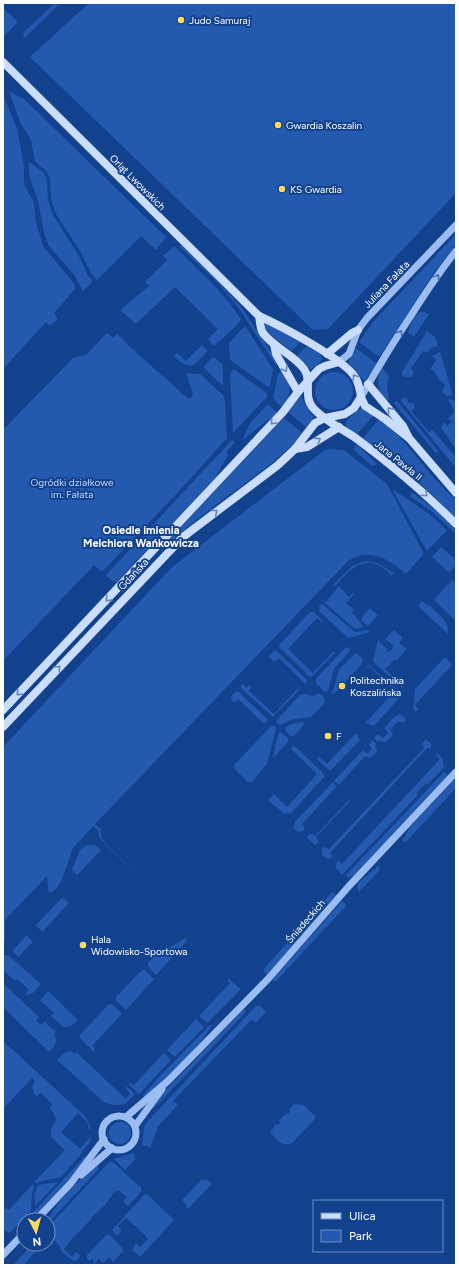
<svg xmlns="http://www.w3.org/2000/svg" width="459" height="1268" viewBox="0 0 459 1268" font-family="Figtree,sans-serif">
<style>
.green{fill:#2359ae}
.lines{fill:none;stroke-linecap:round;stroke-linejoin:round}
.tertiary{stroke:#9bbdf2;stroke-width:7}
.secondary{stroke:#caddfc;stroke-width:8}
.oneway{stroke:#426cb1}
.oneway2{stroke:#6587c0}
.poi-dot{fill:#ffda5c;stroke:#12418e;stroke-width:1.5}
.labels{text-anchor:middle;stroke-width:4;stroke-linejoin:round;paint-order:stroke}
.poi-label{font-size:10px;fill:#fff;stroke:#12418e;text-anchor:start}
.street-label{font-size:10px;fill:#fff;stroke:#12418e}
.park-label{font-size:10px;fill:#c2d9fd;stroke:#12418e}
.neighbourhood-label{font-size:11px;font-weight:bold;fill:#fff;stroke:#12418e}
</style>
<rect width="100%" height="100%" fill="#12418e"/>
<!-- green -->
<g class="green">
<polygon points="55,3 60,3 25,38 23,33"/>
<polygon points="89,3 456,3 456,193 328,329 313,330 30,57"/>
<polygon points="3,8 18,22 3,37"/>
<polygon points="9,91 24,99 166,237 156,250 141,236 97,280 91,273 81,253 56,214 51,199 50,179 46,171 35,161 31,140 20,122"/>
<polygon points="3,94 17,129 24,165 24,184 34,203 36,222 43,246 75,285 75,289 54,313 58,319 50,326 46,322 3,369"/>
<polygon points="28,163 31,163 44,173 47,180 48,200 53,215 78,254 88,276 93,281 83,291 78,283 76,277 49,246 44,233 38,201 30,178"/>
<polygon points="456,234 456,244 433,274 379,357 359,342 373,322"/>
<polygon points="174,246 210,281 228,301 241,319 238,324 214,346 208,339 218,329 175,287 136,324 120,310 149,286 145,282 167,260 163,256"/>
<polygon points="179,246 182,246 215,278 242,308 279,364 277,365 275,364 239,308 217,282"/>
<path d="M420 312H424L429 314 414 337 408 333C411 325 412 317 420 312Z"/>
<polygon points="264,322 300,342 292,351 273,337 262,324"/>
<polygon points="246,327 273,369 270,386 268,387 230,360 229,343 242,329"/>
<polygon points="427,331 435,337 438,346 431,348 427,353 423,351 411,368 414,372 412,377 405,377 402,375 402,372"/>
<path d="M107 333 113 338 117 334C134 351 151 366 169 381 177 388 181 394 190 399L193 394 186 373 200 374 223 395 225 401 227 438 182 488 102 572 94 565 3 661V430L73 358 86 355Z"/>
<path d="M202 345 208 351 194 365C184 366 181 363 174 356L177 353 186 361Z"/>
<polygon points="306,346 320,354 322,358 321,362 310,370 309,367 297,356"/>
<path d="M356 348 376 363 365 381C359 376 357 369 348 363Z"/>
<polygon points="440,352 452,392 451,396 446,396 442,391 445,385 438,379 439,377 436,376 435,372 430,369 436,360 432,356"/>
<polygon points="214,357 223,365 223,386 205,369 204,366 212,358"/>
<path d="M382 368 389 375 387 387 389 399 385 402C378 390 375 381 382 368Z"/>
<polygon points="233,369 268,394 266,398 233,433 230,375"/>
<path d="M282 370C291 384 293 394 282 407L275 401 273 398 278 374Z"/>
<circle cx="334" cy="391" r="19"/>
<polygon points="301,396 309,411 314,417 306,427 288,412"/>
<polygon points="402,398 407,398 408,403 413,403 415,408 411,411 429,432 433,430 456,458 456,468 401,401"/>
<polygon points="448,399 454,400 456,405 456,449 441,428 444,422 447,426 452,422 450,419 449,420 447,419 453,414 454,410"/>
<polygon points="395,401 398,402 438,451 436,453 394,403"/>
<polygon points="267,405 269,405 277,413 244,439 243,438 250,423"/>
<path d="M361 408 373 416 357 434 346 426 345 423C346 420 357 411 361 408Z"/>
<path d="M284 418 302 433C288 452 270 464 252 478 223 500 192 521 166 547L163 546Z"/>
<path d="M379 419C399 434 413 452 428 471 437 481 446 491 456 500V518L419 482 363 438Z"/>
<polygon points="232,440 235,442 226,452 228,455 215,478 119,579 116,582 112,581 106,575"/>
<polygon points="357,444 377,464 372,466 354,450 354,448"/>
<path d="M326 449 344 450 387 484 424 554 406 574C389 559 369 547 348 561L95 824 101 829V836L103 841 177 913 102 841 99 836V831L93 826 73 848 61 882 53 892H49L48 890 47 876 5 920V940L3 944V747L171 568Z"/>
<polygon points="394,490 429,514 447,530 427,551 393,491"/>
<path d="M412 492C421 499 456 524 456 534L431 511 410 496Z"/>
<polygon points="441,547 456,560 456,565 449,573 432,557"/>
<path d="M365 561 377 563 394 573 391 576C388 571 383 568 378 565 359 557 347 574 335 586L333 585 352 566Z"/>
<polygon points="452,580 456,582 456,621 434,600"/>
<path d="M339 586 349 597 353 593 354 594 346 603 354 610 352 613C357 617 359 622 364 627L355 629 320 599 326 602Z"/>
<path d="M422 601 428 606 429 605C437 613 450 622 448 634L418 606Z"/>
<polygon points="322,604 355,632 367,630 370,632 349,638 347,637 320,612 319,606"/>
<polygon points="370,608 378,615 368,626 362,621 362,617"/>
<polygon points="310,612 314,612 324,622 323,623 317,618 288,649 313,673 333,652 335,653 311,677 309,676 279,647 280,644"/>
<polygon points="394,630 403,638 399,643 407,649 397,660 394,660 385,669 403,685 405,690 375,664 373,660 378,640 387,649 386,650 388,652 393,649 392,648 394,646 385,639"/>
<polygon points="348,647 350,650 349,652 334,669 328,691 325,692 316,683 316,679 345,648"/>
<polygon points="274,651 277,651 306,679 307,682 305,684 279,658 274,662 269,656"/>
<polygon points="356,653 363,659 362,664 334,694 332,694 339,669"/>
<polygon points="444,658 446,658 452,665 415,705 418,709 416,712 413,708 415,689"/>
<polygon points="369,665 400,692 401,696 374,726 365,723 395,691 369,666 367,667 366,666"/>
<polygon points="243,684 247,688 249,685 251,687 249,691 274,714 298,688 299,690 273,717 241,688 241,686"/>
<polygon points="236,691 240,693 267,719 267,721 264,724 238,699 235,703 230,698"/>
<polygon points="319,693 323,696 325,702 322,706 311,717 294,719 280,725 277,723 277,720 300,695 305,694 312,696"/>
<polygon points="398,715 402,715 406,720 403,723 398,721 390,730 393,733 392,736 386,742 383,742 380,740 378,742 374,738 378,734 383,738 388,733 384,728 393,718"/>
<polygon points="303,722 304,725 294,736 290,736 285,730 285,727 294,723"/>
<polygon points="271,726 275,726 276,729 267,764 252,782 248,782 234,768 234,765"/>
<polygon points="281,732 288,738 288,742 273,758 276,742 279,733"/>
<polygon points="356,733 360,740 330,771 318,760 318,756 327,764"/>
<polygon points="426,739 431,744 431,749 428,748 426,749 330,853 333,856 329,859 325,858 322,854 322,848 325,847 329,849 424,748 422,743"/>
<polygon points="372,740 376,744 375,746 377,749 377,752 370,758 365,756 339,785 334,781 363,750 368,754 372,749 369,745"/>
<polygon points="293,746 296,747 324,774 324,777 291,813 285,814 270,802 269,799 274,794 287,807 317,774 291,749"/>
<polygon points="438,754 442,758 444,767 428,784 426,783 416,793 418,795 342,875 336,868 336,864 338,860 342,864 440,759 436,755"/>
<polygon points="444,772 448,775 354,875 350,877 345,876"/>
<polygon points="454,780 456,782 456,788 407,841 402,841 410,827"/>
<polygon points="333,782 337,786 302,824 304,827 304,830 300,832 297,831 294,828 295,822"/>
<polygon points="350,799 351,800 316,837 319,842 315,845 307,838 308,835 312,834 315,836"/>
<polygon points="87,845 95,845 101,850 77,875 72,870 80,850"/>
<polygon points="378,866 380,868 379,871 359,892 357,886 358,883"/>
<polygon points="332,892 336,895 267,975 263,970"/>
<polygon points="62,898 63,898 69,903 42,932 36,925"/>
<polygon points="342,901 345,904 346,906 276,981 274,981 272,980"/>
<polygon points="26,936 27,936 33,942 18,957 13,952 13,950"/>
<polygon points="186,938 187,941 157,974 155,974 148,966 148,963 157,954"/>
<polygon points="5,955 8,955 41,984 33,993 26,995 25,994 29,990 17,979 15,981 3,970 3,958"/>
<polygon points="142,970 145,970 154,979 126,1010 116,1001 116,997"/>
<polygon points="228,978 241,989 207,1023 199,1016 230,983 228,981"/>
<path d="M3 983 39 1017 36 1021 41 1025 45 1022 56 1032 54 1034C59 1042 54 1046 49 1052L3 1007Z"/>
<path d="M48 991 77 1019V1021C73 1025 70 1027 64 1027L51 1016 54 1013 40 1000Z"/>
<polygon points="109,1004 112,1004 122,1014 92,1046 95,1048 94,1052 80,1038 80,1035"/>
<polygon points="256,1006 260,1006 266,1012 256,1022 251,1020 173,1101 178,1105 158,1126 151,1146 149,1148 148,1146 142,1146 144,1127 147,1122"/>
<polygon points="244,1009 246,1012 154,1108 153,1107 164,1092"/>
<polygon points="196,1019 204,1027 175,1057 167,1050"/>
<path d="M210 1025H212C196 1052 167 1078 144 1098L143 1096 157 1079Z"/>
<polygon points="3,1041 85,1116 89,1123 91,1130 89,1130 87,1122 78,1113 61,1132 80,1149 90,1137 91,1137 90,1143 82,1151 82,1153 61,1177 41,1181 37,1183 34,1182 65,1150 51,1137 51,1129 56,1120 54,1114 50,1109 52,1104 41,1093 37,1096 34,1094 32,1086 35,1081 32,1078 3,1109"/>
<path d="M70 1051 75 1054 76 1052 126 1099 130 1094 127 1090 126 1086 135 1094C132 1097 130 1100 127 1102 122 1107 110 1105 104 1102L57 1060 64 1053Z"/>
<polygon points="164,1053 171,1060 139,1094 128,1084 131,1083 134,1085"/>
<path d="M294 1104 304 1105 315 1116V1119L293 1142C284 1149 278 1140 271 1134V1131L276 1124 278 1125 280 1123 279 1120 286 1114H288L290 1112 289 1110Z"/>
<circle cx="120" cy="1133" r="11"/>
<polygon points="133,1153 135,1156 135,1160 125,1170 114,1159"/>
<polygon points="85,1156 87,1157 72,1176 31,1220 26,1220"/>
<polygon points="110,1161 114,1163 141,1188 141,1192 128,1206 123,1202 127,1197 118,1190 116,1192 115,1191 105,1205 92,1217 92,1218 76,1235 75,1235 64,1249 72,1257 76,1252 80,1255 80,1257 76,1261 72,1260 61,1251 60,1246 49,1235 48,1227"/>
<path d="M97 1165 99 1169 51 1220H49L48 1219C60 1198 78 1180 97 1165Z"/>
<polygon points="202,1179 204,1181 206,1179 212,1184 190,1207 188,1208 182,1200"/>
<polygon points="57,1182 57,1183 35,1206 34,1195 38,1185"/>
<polygon points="33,1184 34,1186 32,1195 31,1211 10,1233 3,1230 3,1209 6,1208 9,1210"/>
<polygon points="145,1194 147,1194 174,1220 142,1255 139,1256 132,1250 136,1243 140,1247 148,1239 136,1226 135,1226 126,1218 118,1226 122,1230 118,1235 116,1235 112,1230"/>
<polygon points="107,1234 110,1235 124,1250 113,1262 109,1257 103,1263 99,1259 95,1263 96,1265 95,1265 93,1263 94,1261 92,1259 90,1261 87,1258 87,1255"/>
<polygon points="31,1246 36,1251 24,1265 13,1265"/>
</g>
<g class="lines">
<!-- tertiary -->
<g class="tertiary">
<polyline points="339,362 349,354 358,330 367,318 456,225"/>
<path d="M361 397C377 369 394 341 412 314 426 292 440 271 456 251"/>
<circle cx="119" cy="1133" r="17"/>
<polyline points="126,1117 168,1081 268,979 349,886 456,772"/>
<polyline points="135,1126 162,1089"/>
<polyline points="81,1175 112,1148"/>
<polyline points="36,1220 71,1183 104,1139"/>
<polyline points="3,1255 24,1233"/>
</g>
<!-- secondary -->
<g class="secondary">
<path d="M3 62 259 316C279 325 344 359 355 377 359 383 360 390 361 397L354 408 345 414 325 418 315 423 295 449 278 465 183 537 3 727"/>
<path d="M259 316C260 321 260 329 263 333 274 348 293 354 304 369 313 381 302 397 314 409 326 422 343 429 357 439 392 465 425 493 456 524"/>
<polyline points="274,344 276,354 298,392"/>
<polyline points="327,354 352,333 358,330"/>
<polyline points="368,384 403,426 408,436"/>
<polyline points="361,397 365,406 385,419 409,438 456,493"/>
<polyline points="295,449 307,447 339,427"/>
<polyline points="3,710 283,412 298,392 319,369 325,366 339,362"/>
</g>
</g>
<!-- one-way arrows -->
<defs><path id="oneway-chevron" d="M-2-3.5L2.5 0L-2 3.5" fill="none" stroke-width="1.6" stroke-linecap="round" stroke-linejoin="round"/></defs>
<g class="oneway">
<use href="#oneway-chevron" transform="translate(437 277) rotate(-56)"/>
<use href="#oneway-chevron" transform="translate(400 333) rotate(-57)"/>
</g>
<g class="oneway2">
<use href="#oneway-chevron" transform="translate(285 369) rotate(59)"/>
<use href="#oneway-chevron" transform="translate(355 377) rotate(-124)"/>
<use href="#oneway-chevron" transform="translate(390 410) rotate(-130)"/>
<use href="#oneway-chevron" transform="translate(273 422) rotate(133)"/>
<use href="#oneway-chevron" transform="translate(318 440) rotate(-33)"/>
<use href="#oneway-chevron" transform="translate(425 494) rotate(43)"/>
<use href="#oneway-chevron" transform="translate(215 512) rotate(-37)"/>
<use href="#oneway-chevron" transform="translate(108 599) rotate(133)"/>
<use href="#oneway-chevron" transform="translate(58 668) rotate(-47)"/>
<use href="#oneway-chevron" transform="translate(19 693) rotate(133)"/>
</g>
<!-- markers -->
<g class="poi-dot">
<circle cx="181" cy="20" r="4"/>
<circle cx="278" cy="125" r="4"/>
<circle cx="282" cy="189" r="4"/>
<circle cx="342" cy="686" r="4"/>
<circle cx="328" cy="736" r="4"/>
<circle cx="83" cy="945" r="4"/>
</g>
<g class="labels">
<!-- poi labels -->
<g class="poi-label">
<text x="189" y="24">Judo Samuraj</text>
<text x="286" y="129">Gwardia Koszalin</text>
<text x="290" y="193">KS Gwardia</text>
<text x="350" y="684">Politechnika<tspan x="350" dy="12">Koszalińska</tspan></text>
<text x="336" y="740">F</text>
<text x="91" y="943">Hala<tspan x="91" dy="12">Widowisko-Sportowa</tspan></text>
</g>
<!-- street labels -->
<g class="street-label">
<text transform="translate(138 182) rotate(45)" y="4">Orląt Lwowskich</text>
<text transform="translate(386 284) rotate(-46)" y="4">Juliana Fałata</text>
<text transform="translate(399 460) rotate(39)" y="4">Jana Pawła II</text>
<text transform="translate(133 574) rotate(-47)" y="4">Gdańska</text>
<text transform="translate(305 921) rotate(-49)" y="4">Śniadeckich</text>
</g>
<!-- park labels -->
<g class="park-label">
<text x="72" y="486">Ogródki działkowe<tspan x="72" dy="12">im. Fałata</tspan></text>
</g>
<!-- neighbourhood labels -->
<g class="neighbourhood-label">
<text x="141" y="534">Osiedle imienia<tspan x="141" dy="13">Melchiora Wańkowicza</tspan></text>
</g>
</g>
<!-- border -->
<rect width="459" height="1268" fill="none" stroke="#ffffff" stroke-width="8"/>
<!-- legend -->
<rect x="313" y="1200" width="130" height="52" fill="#12418e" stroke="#718dbb"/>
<rect x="321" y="1213" width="20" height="6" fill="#caddfc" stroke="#718dbb"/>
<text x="349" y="1220" font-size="12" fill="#ffffff">Ulica</text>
<rect x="321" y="1230" width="20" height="12" fill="#2359ae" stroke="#718dbb"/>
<text x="349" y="1240" font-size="12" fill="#ffffff">Park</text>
<!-- north arrow -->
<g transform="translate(36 1232) rotate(174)"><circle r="19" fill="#12418e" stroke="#718dbb"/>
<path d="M0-3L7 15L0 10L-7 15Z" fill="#ffda5c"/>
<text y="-6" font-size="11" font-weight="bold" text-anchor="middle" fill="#ffffff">N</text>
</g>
</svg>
